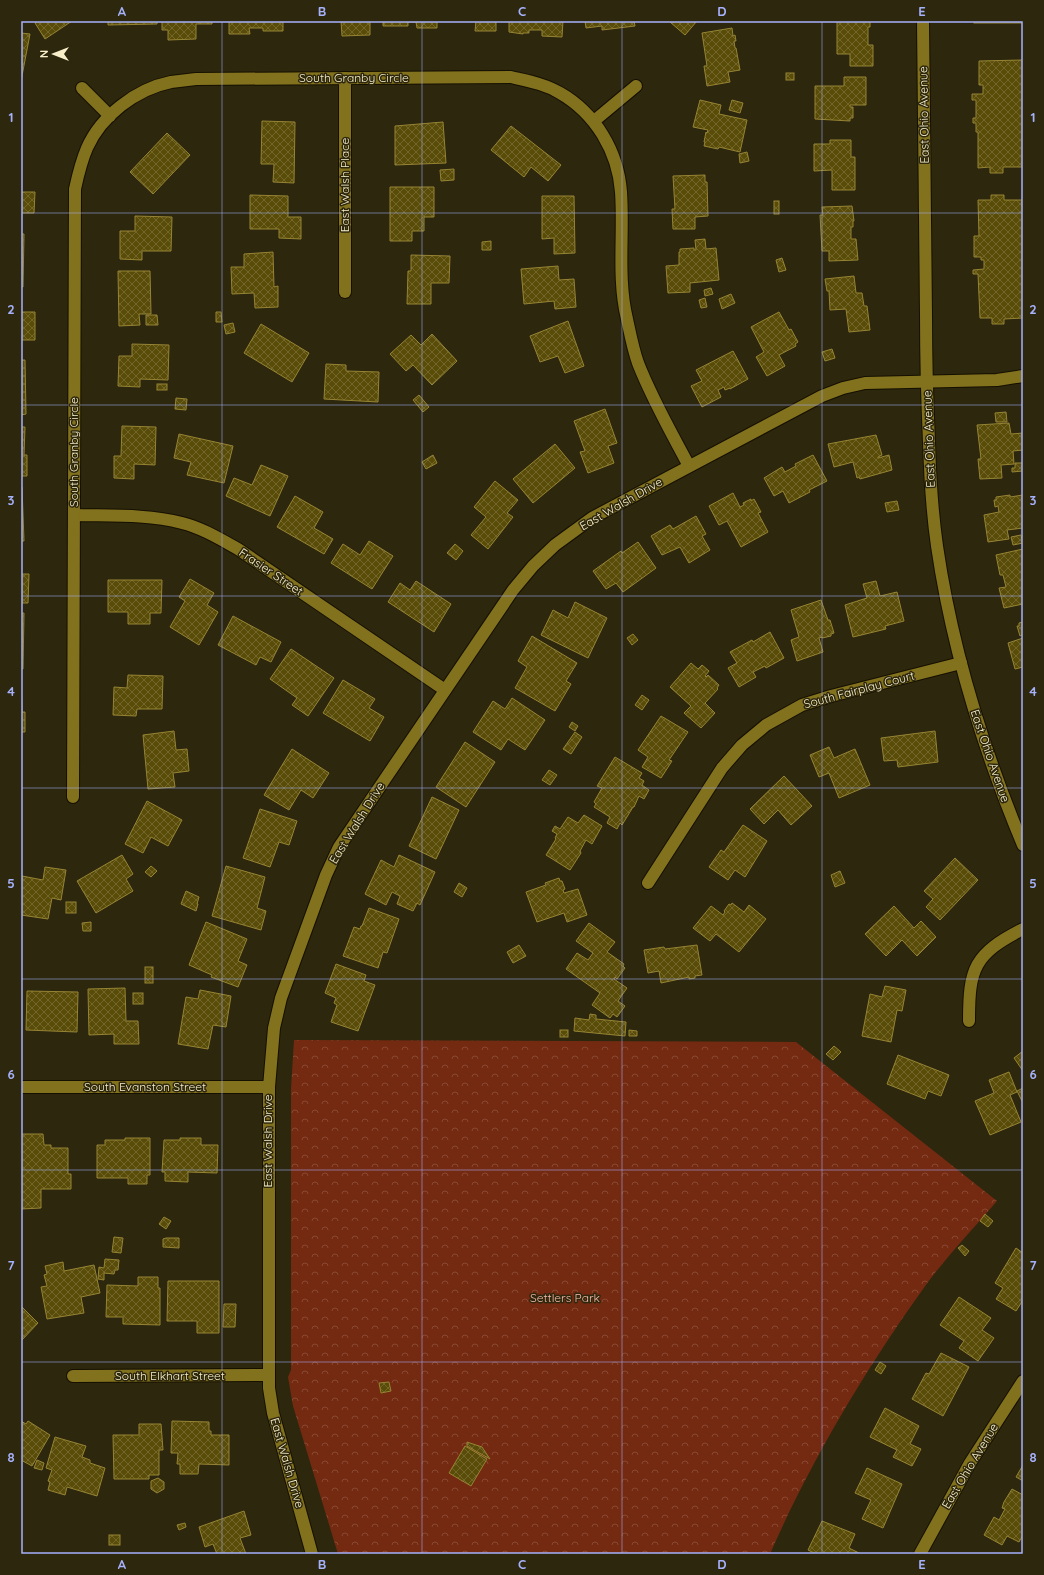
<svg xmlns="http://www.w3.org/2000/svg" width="1044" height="1575" viewBox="0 0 1044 1575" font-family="Quicksand,sans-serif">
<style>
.park{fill:url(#park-crowns)}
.building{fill:url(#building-cross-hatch);stroke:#968434}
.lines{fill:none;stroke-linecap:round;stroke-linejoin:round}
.minor-casing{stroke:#151000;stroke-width:14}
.minor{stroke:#82711d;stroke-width:12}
.grid{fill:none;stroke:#a6b1fc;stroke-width:1;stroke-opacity:0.55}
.labels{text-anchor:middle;stroke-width:3;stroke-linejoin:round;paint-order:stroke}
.street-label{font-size:12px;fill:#f8efc9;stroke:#2d270e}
.park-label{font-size:12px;fill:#f9bcaa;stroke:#2d270e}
.neatline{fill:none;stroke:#a6b1fc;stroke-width:1.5}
.grid-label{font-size:13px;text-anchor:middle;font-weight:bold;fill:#a6b1fc}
</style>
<defs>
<pattern id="park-crowns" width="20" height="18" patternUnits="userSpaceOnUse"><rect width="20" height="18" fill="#742911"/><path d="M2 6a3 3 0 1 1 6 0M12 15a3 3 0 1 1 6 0" fill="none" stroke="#894832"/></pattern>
<pattern id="building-cross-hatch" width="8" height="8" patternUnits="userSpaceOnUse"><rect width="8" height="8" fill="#594c08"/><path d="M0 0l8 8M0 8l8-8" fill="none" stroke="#72662b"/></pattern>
</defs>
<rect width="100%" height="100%" fill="#2d270e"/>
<!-- park -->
<path class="park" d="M294 1040 796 1042 997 1201C974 1228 949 1254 928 1282 868 1365 811 1460 770 1554H338L293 1406 288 1377 291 1370V1089Z"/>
<!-- building -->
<g class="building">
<polygon points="38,21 72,21 45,39 35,23"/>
<polygon points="108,21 157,21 157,24 108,25"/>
<polygon points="162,21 212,21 212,24 196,24 196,39 168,40 168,30 162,30"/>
<polygon points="229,21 283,21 283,31 263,31 263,28 249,28 250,34 229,34"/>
<polygon points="341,21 370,21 370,35 342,36"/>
<polygon points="383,21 437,21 437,28 417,28 416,22 408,22 408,26 383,26"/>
<polygon points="476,21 496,21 496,31 475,31"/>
<polygon points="509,21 563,21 562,37 542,36 542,30 529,30 529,33 523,33 523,34 509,32"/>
<polygon points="585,21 634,21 635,26 602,30 602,26 586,28"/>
<polygon points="671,21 697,21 685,35 670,22"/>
<polygon points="837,21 870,21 870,27 868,27 868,45 873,45 873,66 850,66 850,54 837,54"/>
<rect x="974" y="21" width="49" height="2"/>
<polygon points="732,28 733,36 735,35 736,41 734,41 735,48 736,48 740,70 728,72 730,82 707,86 704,66 707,66 702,33"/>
<polygon points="21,33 30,34 21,81"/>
<polygon points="1023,60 1023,167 1003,167 1003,173 990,173 990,167 978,168 978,132 976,132 976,123 973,123 973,118 976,118 976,100 972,100 972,94 983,94 983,85 979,85 979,61"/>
<rect x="786" y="73" width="8" height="7"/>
<polygon points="844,77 866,77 866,105 850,105 850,107 853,107 853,118 850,118 850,121 815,119 815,86 844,86"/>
<polygon points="700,100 721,105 719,114 747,120 740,152 719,147 718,149 704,146 705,142 704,142 706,132 707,133 708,130 693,127"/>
<polygon points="732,100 743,103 740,113 729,110"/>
<polygon points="262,121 295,122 294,183 273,182 274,164 261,164"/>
<polygon points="443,122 446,163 395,165 395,126"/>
<polygon points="511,126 561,165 548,181 531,167 524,177 491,150"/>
<polygon points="167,133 190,155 153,194 130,172"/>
<polygon points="830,140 851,140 851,157 855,157 855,190 832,190 832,170 814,171 814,144 830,144"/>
<polygon points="747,152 749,161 740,163 739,154"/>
<polygon points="454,169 454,180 441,181 440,170"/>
<polygon points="705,175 705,182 707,182 708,216 695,217 695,229 673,229 672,209 675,209 673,176"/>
<polygon points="390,187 434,187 434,217 424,217 424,231 412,231 412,241 390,241"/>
<polygon points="21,192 35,192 34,213 21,213"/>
<polygon points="250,195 288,196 288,217 301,217 301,239 279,238 279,229 250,229"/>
<polygon points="991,195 1004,195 1004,200 1023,200 1023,318 1004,319 1004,324 992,324 992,318 980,318 978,274 973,274 973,270 984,269 984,260 981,260 981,257 974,257 974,236 979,236 978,200 991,200"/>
<polygon points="542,196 574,196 575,253 554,254 554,238 542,239"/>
<rect x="774" y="201" width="5" height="13"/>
<polygon points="852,206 854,221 853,221 853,227 851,227 851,239 856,239 858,260 829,261 829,251 822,251 820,215 823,215 822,207"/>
<polygon points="135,216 172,217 171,251 142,251 142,260 120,259 120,231 135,231"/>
<polygon points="21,234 24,234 23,287 21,287"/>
<polygon points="705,239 706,249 716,248 719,280 690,283 690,292 668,293 666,266 679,265 679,252 680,252 680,249 694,248 694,250 696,250 695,240"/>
<polygon points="491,241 491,250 482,250 482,242"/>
<polygon points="273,252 274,287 278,286 278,307 255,308 254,293 232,294 231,267 244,267 244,254"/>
<polygon points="411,255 450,256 449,283 431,283 431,304 407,304 408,271 411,271"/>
<polygon points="782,258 786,270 779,272 776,260"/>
<polygon points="558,266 559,280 574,279 576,307 555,309 554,301 524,304 521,269"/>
<polygon points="118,271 150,271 151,314 139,314 140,325 119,326"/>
<polygon points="854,276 856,293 862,293 864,306 867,306 870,330 849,332 846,309 830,310 829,291 827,291 825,279"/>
<polygon points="711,288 713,294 705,296 704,290"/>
<polygon points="731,294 735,303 722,309 719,299"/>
<polygon points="21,298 21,312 35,312 35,340 21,340"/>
<polygon points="705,298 707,307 701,308 699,300"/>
<polygon points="216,312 221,312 222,322 216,322"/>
<polygon points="779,312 789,330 791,329 798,342 795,344 796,346 779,355 785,366 767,376 756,357 764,352 751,327"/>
<polygon points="146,315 157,315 158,325 146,325"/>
<polygon points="568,321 584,366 565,373 558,356 540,362 530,336"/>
<polygon points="233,323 235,332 226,334 224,325"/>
<polygon points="261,324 309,353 292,382 244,353"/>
<polygon points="432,334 457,361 432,385 413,365 406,371 390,354 411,335 421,345"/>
<polygon points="132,344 169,345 168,380 140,379 140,387 118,386 119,356 132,356"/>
<polygon points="832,349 835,358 825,361 822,352"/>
<polygon points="733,351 748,379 730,389 730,388 725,390 724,387 718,390 721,397 702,407 691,386 702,381 696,370"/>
<polygon points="21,360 25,360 26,414 21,415"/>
<polygon points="326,364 346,365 346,371 379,372 378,402 324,399"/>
<rect x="157" y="384" width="10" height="6"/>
<polygon points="419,395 429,407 423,412 413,400"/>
<polygon points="176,398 187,399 186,410 175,409"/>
<polygon points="605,409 617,443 608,446 614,463 588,473 580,452 585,451 574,421"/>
<polygon points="1006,412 1007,422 996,422 995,413"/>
<polygon points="1009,423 1011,434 1023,433 1023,450 1013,451 1014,464 1001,465 1002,478 980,479 978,459 981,459 977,425"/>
<polygon points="122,426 156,427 155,465 134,464 134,479 114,478 114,456 121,456"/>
<polygon points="21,427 25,427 24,455 27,455 27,476 21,476"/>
<polygon points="179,434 233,446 224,483 187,475 191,462 174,458"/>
<polygon points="876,435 882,455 878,457 878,458 889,455 892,470 860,479 859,477 857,478 853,462 834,467 828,444"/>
<polygon points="555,444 575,468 533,503 513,479"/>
<polygon points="433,455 437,463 426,469 422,462"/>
<polygon points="813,455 827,481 809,490 810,492 789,503 783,491 774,496 764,478 782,467 785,472 796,466 795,464"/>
<polygon points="1015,463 1023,463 1023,471 1012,472 1012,468 1015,468"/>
<polygon points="261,465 288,476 270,516 226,496 234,478 252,485"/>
<polygon points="495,481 518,500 507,513 513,517 488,549 471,535 486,517 474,507"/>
<polygon points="21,487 22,487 24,541 21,541"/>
<polygon points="733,493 740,507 744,505 743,503 751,499 751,501 754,499 761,512 758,513 768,532 741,547 727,521 719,525 709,506"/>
<polygon points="1010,495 1010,497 1023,495 1023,528 1007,530 1009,539 988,542 984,515 999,512 998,506 995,507 994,500 996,500 996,497"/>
<polygon points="295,496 323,512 314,528 333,539 324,554 277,527"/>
<polygon points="897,501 899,510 887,512 885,503"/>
<polygon points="696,516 706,534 702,536 710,550 689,563 680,547 662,555 651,536 670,525 673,529"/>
<polygon points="1021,535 1023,543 1013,545 1011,537"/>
<polygon points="369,541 393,556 372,589 331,563 343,544 360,555"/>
<polygon points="638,542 656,568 623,592 616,583 606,589 593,571 621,551 622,553"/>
<polygon points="455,544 463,551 456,560 447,553"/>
<polygon points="1023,549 1023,604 1004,608 999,588 1006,587 1003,575 1000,575 996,555"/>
<polygon points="21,574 29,574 28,603 21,603"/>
<polygon points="190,579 214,593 207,605 218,612 199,645 170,627 185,601 179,597"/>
<polygon points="108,580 162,580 161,613 150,613 150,624 128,624 128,612 108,612"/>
<polygon points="416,581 451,604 434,632 388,602 400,583 410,590"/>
<polygon points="876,581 880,596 897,592 904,621 885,626 886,629 853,637 845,605 867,598 863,584"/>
<polygon points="821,600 828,620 830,620 834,633 831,634 831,636 822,638 822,637 819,638 823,652 797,661 791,640 799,637 791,610"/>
<polygon points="575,602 607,618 588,658 541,635 553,610 568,618"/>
<polygon points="21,613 24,613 23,669 21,669"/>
<polygon points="233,616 281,642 271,662 260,657 256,665 218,645"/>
<polygon points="1023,622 1023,667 1015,669 1008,643 1023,638 1022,635 1020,636 1017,626 1019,626 1019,623"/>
<polygon points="770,632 784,658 766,668 765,666 753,672 756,677 739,687 728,668 737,663 730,652 752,640 753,642"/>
<polygon points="633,634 638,640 632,645 627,638"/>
<polygon points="532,636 577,663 566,681 571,684 555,711 515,688 527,667 518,661"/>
<polygon points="291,649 334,678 308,716 292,705 297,698 270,679"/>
<polygon points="691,663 698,669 702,665 709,671 705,676 706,677 708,675 719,685 717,688 718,689 705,703 715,713 701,728 684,713 691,706 670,687"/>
<polygon points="128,675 163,676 162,709 137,709 136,716 113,715 114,687 127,688"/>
<polygon points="21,678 22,712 25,712 25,732 21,732"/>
<polygon points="343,680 375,699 369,708 384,717 370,741 323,713"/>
<polygon points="642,695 649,700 642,710 635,705"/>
<polygon points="512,698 545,720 525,750 508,739 501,750 473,732 493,701 505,709"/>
<polygon points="661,716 688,732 669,760 672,761 661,778 642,767 648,757 638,750"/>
<polygon points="572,722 578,726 575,731 569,727"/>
<polygon points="174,731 176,750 187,749 189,771 173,773 175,787 148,789 143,735"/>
<polygon points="935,731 938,762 898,767 897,760 884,761 881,738"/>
<polygon points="575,732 582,737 571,754 563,749"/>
<polygon points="465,742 495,762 466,807 436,787"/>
<polygon points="829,747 834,758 855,749 870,785 839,798 829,773 819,777 810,755"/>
<polygon points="292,749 329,773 313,798 301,790 289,810 264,795"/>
<polygon points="615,757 642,773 639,778 644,781 642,785 649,790 644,799 639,796 634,807 633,807 622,825 620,823 617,829 607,823 610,817 594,807 596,804 594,802 602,788 597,786"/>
<polygon points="549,770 557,775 550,785 542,780"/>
<polygon points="784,776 812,806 791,825 778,810 764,824 750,809"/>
<polygon points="432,797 459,810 436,859 409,846"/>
<polygon points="147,801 182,820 168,846 151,837 143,853 125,844"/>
<polygon points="260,809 297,821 289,845 279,842 270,867 243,858"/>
<polygon points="584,815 602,826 592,844 586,840 580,851 581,853 570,870 546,855 556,839 555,838 557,834 552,831 555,826 560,829 568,817 578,823"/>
<polygon points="743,825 767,841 745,877 735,870 728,880 709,867 721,850 724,852"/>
<polygon points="122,855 133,874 126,879 133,891 96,913 77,881"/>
<polygon points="399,855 435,872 420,905 417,903 413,911 397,904 400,896 392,892 386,905 365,894 381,860 394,867"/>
<polygon points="955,858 978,880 940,920 926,907 933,899 924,891"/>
<polygon points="151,866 157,871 151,877 145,872"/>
<polygon points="226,866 265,877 257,908 266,911 261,930 212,916"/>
<polygon points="45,867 66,870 61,900 52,898 48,919 21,915 22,876 43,880"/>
<polygon points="840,871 845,883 835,887 831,875"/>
<polygon points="559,878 560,881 562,881 565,889 563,890 564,893 578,889 587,915 567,922 564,913 537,922 526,892 546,885 545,883"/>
<polygon points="459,883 467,888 462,897 454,892"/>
<polygon points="186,891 199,897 197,904 198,904 196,911 181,904"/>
<rect x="66" y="902" width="10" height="11"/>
<polygon points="732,903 744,912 749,905 766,919 739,952 716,934 710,941 693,928 711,906 723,915 725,912 724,911 729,904 731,905"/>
<polygon points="894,906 914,928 921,921 936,937 917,956 902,940 886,956 865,934"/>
<polygon points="369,908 399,919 387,953 383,952 378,968 343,956 354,927 360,929 361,926 362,926"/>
<polygon points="91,922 91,931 83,931 82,923"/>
<polygon points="206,922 247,939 238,961 247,965 238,987 211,977 212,975 189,965"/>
<polygon points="589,923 615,942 607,952 624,964 623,966 625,968 617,979 615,977 614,979 627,988 618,1001 625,1006 617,1017 613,1014 610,1018 592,1005 600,993 566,969 577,953 588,960 593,953 576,941"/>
<polygon points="519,945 526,956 513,963 507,952"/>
<polygon points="697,945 702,975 695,976 695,978 689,979 689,977 661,983 659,971 648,973 644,950 664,947 665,949"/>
<polygon points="336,964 366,975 364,981 375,985 358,1031 331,1022 337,1005 334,1003 336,998 325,993"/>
<rect x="145" y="967" width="8" height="16"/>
<polygon points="885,986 906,990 902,1011 897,1010 891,1042 862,1036 870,994 882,997"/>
<polygon points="125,988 126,1021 138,1021 139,1044 114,1044 114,1034 89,1035 88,989"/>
<polygon points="200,990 231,996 226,1027 213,1025 208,1049 178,1044 186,997 198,999"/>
<polygon points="27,991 78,992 77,1032 26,1030"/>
<rect x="133" y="993" width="10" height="11"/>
<polygon points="590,1014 596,1015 596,1019 626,1022 625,1036 574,1031 575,1018 589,1020"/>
<rect x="560" y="1030" width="8" height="7"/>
<polygon points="629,1030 637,1031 637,1036 629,1036"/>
<polygon points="834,1046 841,1052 833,1060 826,1054"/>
<polygon points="1023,1051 1023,1071 1014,1058"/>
<polygon points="898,1055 949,1075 941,1096 928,1091 925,1099 887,1084"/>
<polygon points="1009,1072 1017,1092 1010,1095 1021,1122 990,1135 975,1101 994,1093 989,1080"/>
<polygon points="1023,1088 1023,1103 1017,1091"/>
<polygon points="21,1134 43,1134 44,1145 51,1145 51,1148 68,1148 68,1174 71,1174 71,1189 41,1189 41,1208 21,1209"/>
<polygon points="125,1138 150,1138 150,1175 147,1175 147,1184 128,1184 128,1178 97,1178 97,1145 105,1145 105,1140 125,1140"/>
<polygon points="180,1138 201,1138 201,1145 218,1145 217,1173 188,1172 188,1182 165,1181 165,1172 162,1172 164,1140 180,1140"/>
<polygon points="985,1214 993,1221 988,1227 980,1221"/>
<polygon points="164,1217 171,1221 166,1229 159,1224"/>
<polygon points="114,1237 123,1238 121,1253 112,1252"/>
<polygon points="166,1238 179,1238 179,1248 163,1247 163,1239"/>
<polygon points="962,1245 969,1251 965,1256 958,1248"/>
<polygon points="1016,1248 1023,1253 1023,1300 1016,1311 996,1299 1003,1288 995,1283"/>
<polygon points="105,1259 119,1260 118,1270 115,1270 114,1274 104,1273 104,1280 98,1279 99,1267 104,1268"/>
<polygon points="63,1262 64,1271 94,1265 100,1293 81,1297 84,1313 47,1319 41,1287 47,1286 44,1275 47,1274 45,1266"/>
<polygon points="138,1277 158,1277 158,1288 160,1288 160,1325 123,1324 123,1317 106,1317 107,1285 138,1286"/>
<polygon points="168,1281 219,1281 219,1333 197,1333 197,1321 167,1321"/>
<polygon points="959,1297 991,1318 982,1330 994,1338 978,1361 959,1348 964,1341 940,1325"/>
<polygon points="224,1304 236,1304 235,1327 223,1327"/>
<polygon points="21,1306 38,1323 21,1341"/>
<polygon points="941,1353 969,1367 943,1416 912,1399 926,1373 929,1374"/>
<polygon points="880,1362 886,1366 881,1374 875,1370"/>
<polygon points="389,1382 391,1391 381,1393 379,1383"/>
<polygon points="885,1408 919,1426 910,1444 921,1449 912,1466 893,1457 897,1450 870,1437"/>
<polygon points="21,1421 26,1424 28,1421 50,1435 32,1466 21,1460"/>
<polygon points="172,1421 209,1422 209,1431 211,1431 211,1435 229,1435 229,1465 199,1464 198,1474 180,1474 180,1464 177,1464 178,1453 171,1453"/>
<polygon points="139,1424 161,1424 163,1450 159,1450 159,1475 149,1475 149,1479 114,1479 113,1435 139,1435"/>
<polygon points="55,1437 86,1446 82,1457 90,1460 90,1463 105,1468 97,1496 67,1487 65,1495 48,1490 50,1482 48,1481 52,1470 46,1468"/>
<polygon points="467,1442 482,1447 490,1459 467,1446"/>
<polygon points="465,1446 487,1459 471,1486 449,1473"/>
<polygon points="37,1460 44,1463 42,1470 34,1468"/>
<polygon points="1023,1465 1023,1481 1016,1477"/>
<polygon points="867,1468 902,1484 883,1528 862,1519 871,1500 855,1493"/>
<polygon points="158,1478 164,1482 164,1489 157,1493 151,1489 151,1481"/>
<polygon points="1012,1489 1023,1495 1023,1535 1019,1542 1007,1536 1002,1545 984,1535 994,1517 999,1520 1005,1509 1002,1508 1004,1502"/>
<polygon points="244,1511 251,1535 240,1538 246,1554 217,1554 213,1544 205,1547 199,1527"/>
<polygon points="822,1521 855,1534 849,1548 861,1554 816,1554 808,1550"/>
<polygon points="185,1523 186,1527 179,1530 177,1525"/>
<rect x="109" y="1535" width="11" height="10"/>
</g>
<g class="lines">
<!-- minor casing -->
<g class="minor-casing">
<g id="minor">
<path d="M923 21C924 119 925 217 926 315 926 357 927 399 929 442 930 477 932 511 937 546 952 649 983 749 1023 845"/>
<polyline points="82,88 110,116"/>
<polyline points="594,121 636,86"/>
<polyline points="345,292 345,78"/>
<path d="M74 515C110 516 147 514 182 523 202 528 220 539 238 549L445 690"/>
<path d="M73 797 75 189C78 175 81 162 87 148 101 116 136 89 171 82 179 81 188 80 196 79L511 77C528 81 545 84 560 93 595 113 618 151 621 192 624 234 617 278 627 319 630 333 633 349 638 363 652 399 671 432 689 466"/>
<polyline points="648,883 722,768 742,745 766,725 802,705 831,696 961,663"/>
<path d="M969 1021C969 968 974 954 1023 929"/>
<polyline points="21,1087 269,1087"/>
<polyline points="73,1376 268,1375"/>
<polyline points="312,1554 273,1413 269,1388 269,1087 274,1028 281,998 326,875 339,847 513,590 533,566 555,545 592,518 822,396 843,388 865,383 997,380 1023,376"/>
<polyline points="920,1554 970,1463 1023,1381"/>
</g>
</g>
<!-- minor -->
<use href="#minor" class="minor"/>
</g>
<!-- grid -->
<path class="grid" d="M222 21V1554M422 21V1554M622 21V1554M822 21V1554M21 213H1023M21 405H1023M21 596H1023M21 788H1023M21 979H1023M21 1170H1023M21 1362H1023"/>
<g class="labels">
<!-- street labels -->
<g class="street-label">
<text x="354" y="82">South Granby Circle</text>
<text transform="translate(924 115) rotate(-91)" y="4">East Ohio Avenue</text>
<text transform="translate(345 185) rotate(-90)" y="4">East Walsh Place</text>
<text transform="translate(929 439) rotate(-92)" y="4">East Ohio Avenue</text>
<text transform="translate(74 452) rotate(-90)" y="4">South Granby Circle</text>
<text transform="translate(621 504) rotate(-30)" y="4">East Walsh Drive</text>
<text transform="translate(271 572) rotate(34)" y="4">Frasier Street</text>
<text transform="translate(859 690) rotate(-15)" y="4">South Fairplay Court</text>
<text transform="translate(990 756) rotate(71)" y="4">East Ohio Avenue</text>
<text transform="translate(357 823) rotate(-58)" y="4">East Walsh Drive</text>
<text x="145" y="1091">South Evanston Street</text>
<text transform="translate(268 1141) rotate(-90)" y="4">East Walsh Drive</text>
<text x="170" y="1380">South Elkhart Street</text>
<text transform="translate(287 1463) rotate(74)" y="4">East Walsh Drive</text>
<text transform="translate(970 1466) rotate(-59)" y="4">East Ohio Avenue</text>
</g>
<!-- park labels -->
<g class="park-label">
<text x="565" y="1302">Settlers Park</text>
</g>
</g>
<!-- border -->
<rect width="1044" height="1575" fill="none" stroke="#2d270e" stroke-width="44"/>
<!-- north arrow -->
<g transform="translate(54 54) rotate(270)" stroke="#2d270e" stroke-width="3" paint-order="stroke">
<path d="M0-3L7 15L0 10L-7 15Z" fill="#f8efc9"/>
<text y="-6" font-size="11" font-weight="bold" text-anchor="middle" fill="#f8efc9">N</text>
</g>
<rect x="22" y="22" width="1000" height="1531" class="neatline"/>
<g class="grid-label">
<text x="122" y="16">A</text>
<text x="322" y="16">B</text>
<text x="522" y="16">C</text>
<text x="722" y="16">D</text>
<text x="922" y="16">E</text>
<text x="11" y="122">1</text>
<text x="1033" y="122">1</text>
<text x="11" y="314">2</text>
<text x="1033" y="314">2</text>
<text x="11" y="505">3</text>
<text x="1033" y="505">3</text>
<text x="11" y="696">4</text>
<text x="1033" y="696">4</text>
<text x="11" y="888">5</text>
<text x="1033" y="888">5</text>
<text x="11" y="1079">6</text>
<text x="1033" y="1079">6</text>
<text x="11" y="1270">7</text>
<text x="1033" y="1270">7</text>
<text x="11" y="1462">8</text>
<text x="1033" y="1462">8</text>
<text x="122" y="1569">A</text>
<text x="322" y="1569">B</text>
<text x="522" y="1569">C</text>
<text x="722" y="1569">D</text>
<text x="922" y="1569">E</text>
</g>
</svg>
